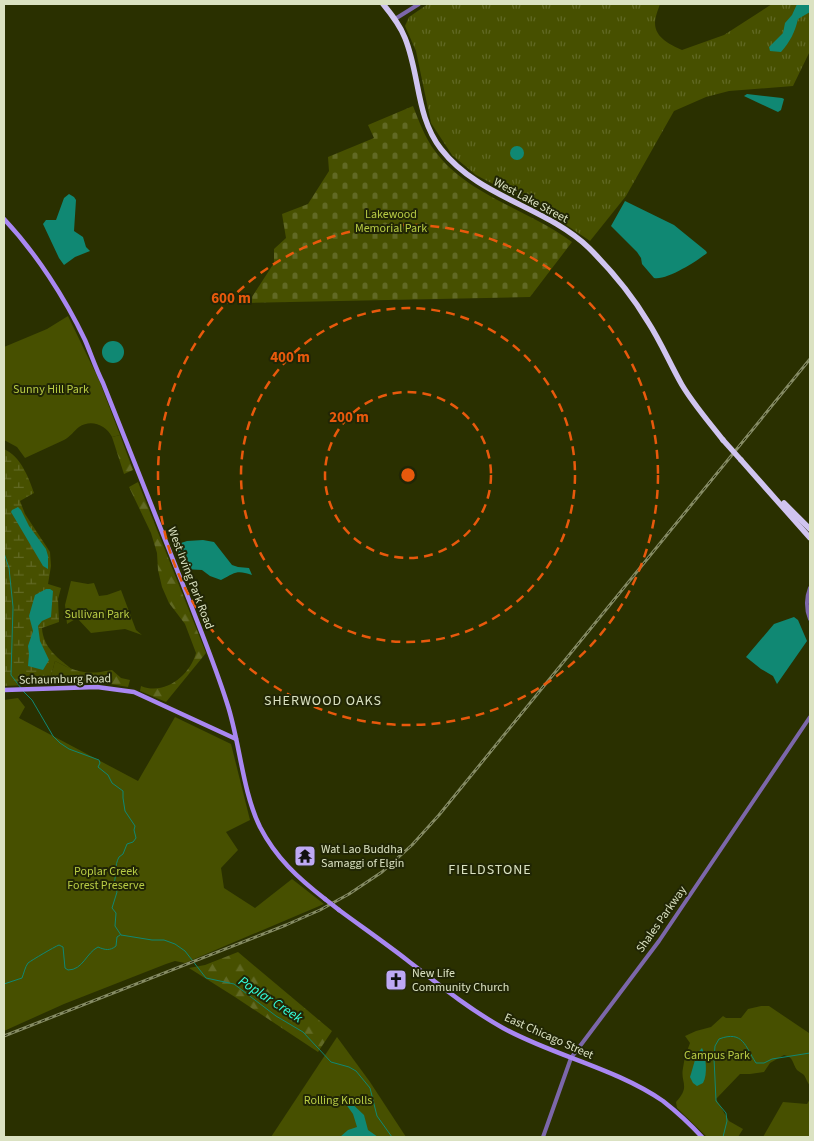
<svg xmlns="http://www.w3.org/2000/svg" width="814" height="1141" viewBox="0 0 814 1141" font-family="'Source Sans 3',sans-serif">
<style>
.grass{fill:url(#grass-tufts)}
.forest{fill:url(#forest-firs)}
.wetland{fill:url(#wetland-marsh)}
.cemetery{fill:url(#cemetery-stones)}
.park{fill:#475000}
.water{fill:#108873}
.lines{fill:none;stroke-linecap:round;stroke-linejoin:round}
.stream{stroke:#108873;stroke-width:1}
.tertiary{stroke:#7c67aa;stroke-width:4}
.secondary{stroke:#a987f2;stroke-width:4.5}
.trunk{stroke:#d0c4f0;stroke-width:5.5}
.rail-casing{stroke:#858b63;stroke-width:3}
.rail{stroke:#212605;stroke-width:1;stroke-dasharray:4;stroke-linecap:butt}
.secondary-bridge{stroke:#a987f2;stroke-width:4.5}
.trunk-bridge{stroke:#d0c4f0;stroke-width:5.5}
.ring{fill:none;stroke:#e8590c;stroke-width:2.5;stroke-dasharray:9 6}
.labels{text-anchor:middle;stroke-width:4;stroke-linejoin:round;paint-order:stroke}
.street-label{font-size:12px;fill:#dbe2c2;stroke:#212605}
.park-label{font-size:12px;fill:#b8cb44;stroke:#212605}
.poi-label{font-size:12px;fill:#dbe2c2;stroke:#212605;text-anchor:start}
.neighbourhood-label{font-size:14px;letter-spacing:1px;fill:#dbe2c2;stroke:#212605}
.water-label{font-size:14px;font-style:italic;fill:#33fedb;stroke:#212605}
.centre{fill:#e8590c;stroke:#212605;stroke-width:2.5}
.ring-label{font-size:15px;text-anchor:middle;font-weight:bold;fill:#e8590c;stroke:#212605;stroke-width:4;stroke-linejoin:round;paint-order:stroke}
</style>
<defs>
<pattern id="grass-tufts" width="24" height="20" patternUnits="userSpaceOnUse" patternTransform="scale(1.25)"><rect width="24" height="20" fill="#475000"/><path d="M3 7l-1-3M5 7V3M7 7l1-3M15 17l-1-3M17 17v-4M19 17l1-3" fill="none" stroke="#616924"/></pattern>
<pattern id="forest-firs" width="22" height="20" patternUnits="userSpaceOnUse" patternTransform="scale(1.25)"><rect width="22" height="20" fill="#475000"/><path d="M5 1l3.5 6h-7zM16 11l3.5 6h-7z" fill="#616924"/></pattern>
<pattern id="wetland-marsh" width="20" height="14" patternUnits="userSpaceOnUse" patternTransform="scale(1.25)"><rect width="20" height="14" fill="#475000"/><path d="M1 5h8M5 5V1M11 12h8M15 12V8" fill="none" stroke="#616924"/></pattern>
<pattern id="cemetery-stones" width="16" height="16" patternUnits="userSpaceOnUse" patternTransform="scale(1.25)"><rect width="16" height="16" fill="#475000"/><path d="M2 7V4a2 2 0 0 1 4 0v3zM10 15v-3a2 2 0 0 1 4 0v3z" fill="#616924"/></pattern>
</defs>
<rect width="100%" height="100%" fill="#2a3000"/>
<!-- grass -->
<path class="grass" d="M428 4H660C658 10 655 17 655 23 655 38 671 45 682 50L724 35 772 4H810V51L793 86 729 91 706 97 674 111 626 196 590 241 553 216 476 175 452 155 431 123 416 51 405 26 409 17Z"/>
<!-- forest -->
<g class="forest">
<polygon points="120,435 133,470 124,474 112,437"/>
<path d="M138 482 206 653 166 702 140 691 141 686C165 696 190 675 196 653L185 624 169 603 162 587 158 570 157 553 151 533 129 487Z"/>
<path d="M55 661C78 673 87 675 112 670L121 678 130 680 128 687 93 681 49 684Z"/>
<polygon points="238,952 332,1031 318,1052 235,997 189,968 205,965"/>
</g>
<!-- wetland -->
<path class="wetland" d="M4 449C21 457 28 476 34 493L20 501 25 514 50 552 51 566 48 584 61 588 58 599 59 622 42 628C43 648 59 659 73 670L55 661 49 684 4 686Z"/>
<!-- cemetery -->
<path class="cemetery" d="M413 106C419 121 425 138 435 151 468 196 528 209 572 242L530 297 248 303 274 263V249L286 238 282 214 308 204 329 171 328 157 374 138 368 125Z"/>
<!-- park -->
<g class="park">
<path d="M68 316 99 380 120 435 112 437C106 425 91 419 79 427 74 431 70 437 64 440 51 446 38 452 25 458L17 447 4 440V347L47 329Z"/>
<polygon points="71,581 88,584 94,583 99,596 107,595 121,590 136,630 142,635 125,629 91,633 77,618 67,624 65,605"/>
<polygon points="18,698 25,707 19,718 138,781 175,717 231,744 250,820 226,832 238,850 221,868 224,888 255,908 292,879 324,904 185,963 175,961 166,964 64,1004 4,1031 4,700"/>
<path d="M761 1006H769L809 1033 810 1035V1086C807 1082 806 1078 804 1075 802 1073 799 1072 797 1070 792 1063 794 1057 784 1055L770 1063 764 1072 750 1074H740L716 1099 729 1121 743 1129 738 1137H707L677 1108 676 1102C691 1086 680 1083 683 1068 684 1059 687 1051 690 1043L685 1036 696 1031 711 1027 723 1016 726 1018H741L748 1009Z"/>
<polygon points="337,1037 370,1082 406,1137 271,1137"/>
<polygon points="810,1099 810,1137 763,1137 783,1102 807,1104"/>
</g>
<!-- water -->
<g class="water">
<path d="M797 4H810V12L798 19C795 32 790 42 781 52L770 51 769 47 783 33 785 23 792 15Z"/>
<polygon points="747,94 782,98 784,99 781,110 778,112 746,97 744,96"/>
<circle cx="517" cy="153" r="7"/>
<polygon points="69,194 74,197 76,200 74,231 83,237 86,247 90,251 75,257 64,265 59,258 43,224 46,220 56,220 64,198"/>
<path d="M625 201 674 225 706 251 707 253C697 261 666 281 654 278L642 264 641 258 637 252 611 226Z"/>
<circle cx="113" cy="352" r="11"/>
<polygon points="18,507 21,510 29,526 46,549 48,556 48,569 43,566 11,512 12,510"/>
<path d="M203 540 214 542 232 565 238 567 249 568 252 575C237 570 236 572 221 580L210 576 202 570 184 569 175 545 187 541Z"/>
<polygon points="46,589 50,589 53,591 51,617 42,621 38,626 40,641 49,660 43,670 28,666 29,654 28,646 33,631 29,616 35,595"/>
<polygon points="794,617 798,620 807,641 777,684 773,676 761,669 746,657 774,624"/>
<path d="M702 1048C706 1056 708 1075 703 1083L697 1086 693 1083 690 1077C693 1069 695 1054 702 1048Z"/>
<polygon points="345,1097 364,1115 368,1130 378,1137 340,1137 348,1130 357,1127 353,1114 343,1100"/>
</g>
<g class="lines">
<!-- stream -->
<g class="stream">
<polyline points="4,553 9,568 13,607 11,675 21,688"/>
<path d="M23 691 32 700 53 736 60 743 69 749 99 760 100 763 98 767 108 775 112 783 123 791V798L125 811 135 826 134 830 136 838 133 842 127 844 123 854 119 857C114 866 117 874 114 883L117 892 112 908 116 913 115 926 121 935"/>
<polyline points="121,935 152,940 164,940 175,944 185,951 206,978 234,984 276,1016 303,1032 331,1062 349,1067 356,1071 370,1088 377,1116 392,1137"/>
<path d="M4 984 22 978C24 973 25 967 28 963 32 960 54 947 59 945L63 947 65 968 68 970C83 970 86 953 98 947 105 950 110 951 116 946L117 937 120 935"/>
<path d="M723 1137 727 1121 726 1113 716 1101 714 1058 715 1046 719 1039C743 1030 745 1046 756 1063H764L772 1059 810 1053"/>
</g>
<!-- tertiary -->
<g class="tertiary">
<polyline points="395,19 419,4"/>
<path d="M810 588C806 598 806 609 810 619"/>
<polyline points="543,1137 571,1058 659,941 810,717"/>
</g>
<!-- secondary -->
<g class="secondary">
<path d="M4 219C36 253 65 298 85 340 91 354 96 369 103 383 132 455 160 528 189 600 202 634 216 668 227 703 240 742 242 790 260 827 276 858 298 878 325 899"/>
<polyline points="4,690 97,687 134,692 236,739"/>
<path d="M339 910C362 927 385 943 407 960 438 984 469 1009 503 1028 554 1056 615 1068 663 1101 677 1112 690 1124 702 1137"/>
</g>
<!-- trunk -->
<g class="trunk">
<path d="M383 4C392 15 400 25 405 38 420 75 416 117 441 149 479 198 545 206 589 248 611 270 632 295 648 322 661 342 670 364 682 385 694 405 709 422 723 440"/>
<polyline points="741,460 810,538"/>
<polyline points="784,503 810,529"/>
</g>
<!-- rail casing -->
<g class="rail-casing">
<polyline id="rail" points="4,1036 286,925 320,910 349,894 382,872 412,845 439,815 810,359"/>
</g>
<!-- rail -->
<use href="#rail" class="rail"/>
<!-- secondary-bridge -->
<polyline class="secondary-bridge" points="325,899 339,910"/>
<!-- trunk-bridge -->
<polyline class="trunk-bridge" points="723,440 741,460"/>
</g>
<!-- distance rings -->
<g class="ring">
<circle cx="408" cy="475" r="83"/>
<circle cx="408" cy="475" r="167"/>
<circle cx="408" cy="475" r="250"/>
</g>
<!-- icons -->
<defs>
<g id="temple-square" transform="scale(1.125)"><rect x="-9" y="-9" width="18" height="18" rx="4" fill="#bea9f4" stroke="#212605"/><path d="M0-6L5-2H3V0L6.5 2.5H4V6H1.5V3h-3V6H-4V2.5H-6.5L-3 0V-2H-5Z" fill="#111"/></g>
<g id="church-square" transform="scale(1.125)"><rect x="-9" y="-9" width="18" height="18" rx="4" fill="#bea9f4" stroke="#212605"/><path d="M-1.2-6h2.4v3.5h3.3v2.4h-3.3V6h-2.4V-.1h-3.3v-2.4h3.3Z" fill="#111"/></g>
</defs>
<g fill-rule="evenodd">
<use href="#temple-square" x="305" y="856"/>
<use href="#church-square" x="396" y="980"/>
</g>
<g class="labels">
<!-- street labels -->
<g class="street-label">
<text transform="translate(531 200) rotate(28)" y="4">West Lake Street</text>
<text transform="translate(191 578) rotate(69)" y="4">West Irving Park Road</text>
<text transform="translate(65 679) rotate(-1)" y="4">Schaumburg Road</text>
<text transform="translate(661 919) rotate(-55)" y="4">Shales Parkway</text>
<text transform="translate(549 1036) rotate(24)" y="4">East Chicago Street</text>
</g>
<!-- park labels -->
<g class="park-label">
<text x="391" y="218">Lakewood<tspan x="391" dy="14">Memorial Park</tspan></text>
<text x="51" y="393">Sunny Hill Park</text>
<text x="97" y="618">Sullivan Park</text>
<text x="106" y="875">Poplar Creek<tspan x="106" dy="14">Forest Preserve</tspan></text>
<text x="717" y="1059">Campus Park</text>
<text x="338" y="1104">Rolling Knolls</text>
</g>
<!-- poi labels -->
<g class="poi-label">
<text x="321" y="853">Wat Lao Buddha<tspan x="321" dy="14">Samaggi of Elgin</tspan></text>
<text x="412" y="977">New Life<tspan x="412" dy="14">Community Church</tspan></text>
</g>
<!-- neighbourhood labels -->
<g class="neighbourhood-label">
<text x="323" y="705">SHERWOOD OAKS</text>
<text x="490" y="874">FIELDSTONE</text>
</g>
<!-- water labels -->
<g class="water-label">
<text transform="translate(271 999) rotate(33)" y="5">Poplar Creek</text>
</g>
</g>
<circle cx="408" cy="475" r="8" class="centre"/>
<g class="ring-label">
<text x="231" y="303">600 m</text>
<text x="290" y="362">400 m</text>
<text x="349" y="422">200 m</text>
</g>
<!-- border -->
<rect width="814" height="1141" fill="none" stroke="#dbe2c2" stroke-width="10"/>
</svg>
